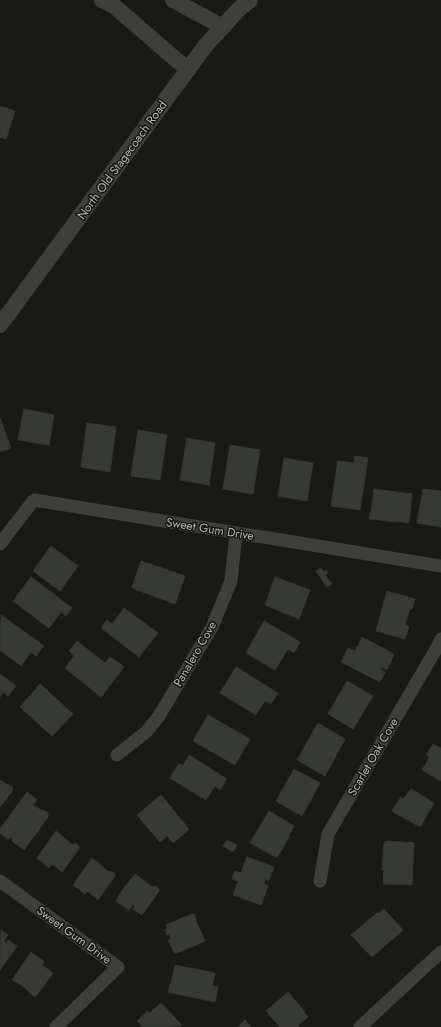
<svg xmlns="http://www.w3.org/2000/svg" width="441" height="1027" viewBox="0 0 441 1027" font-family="Jost,sans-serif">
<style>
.building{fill:#373935;stroke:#343632}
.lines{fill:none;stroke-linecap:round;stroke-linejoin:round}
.minor{stroke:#3d3f38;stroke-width:13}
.tertiary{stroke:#3d3f38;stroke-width:16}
.labels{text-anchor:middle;stroke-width:3;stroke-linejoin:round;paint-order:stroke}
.street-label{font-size:12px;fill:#b7bba9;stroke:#141513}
</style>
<rect width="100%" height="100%" fill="#191a18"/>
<!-- building -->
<g class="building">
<polygon points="0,106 15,111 6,139 0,137"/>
<polygon points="24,409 54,415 49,445 18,440"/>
<polygon points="0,418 11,448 0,452"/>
<polygon points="87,423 116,427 110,472 81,467"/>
<polygon points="138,430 167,435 160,480 131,476"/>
<polygon points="187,438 215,443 209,485 180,480"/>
<polygon points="230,445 260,450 253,494 223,489"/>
<polygon points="355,456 368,458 360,510 331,506 338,461 354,463"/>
<polygon points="284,458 313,463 307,501 278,496"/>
<polygon points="374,489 412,494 409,523 397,521 397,522 369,519 370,512 371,513"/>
<polygon points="423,489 441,491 441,527 417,523"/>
<polygon points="51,546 78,566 60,591 33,571"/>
<polygon points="141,561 185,576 175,604 132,588"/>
<polygon points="321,568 324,572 326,570 328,573 325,575 332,584 327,587 316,571"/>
<polygon points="31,577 72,608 66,616 61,612 49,628 13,601"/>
<polygon points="275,577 310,590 299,619 265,605"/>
<polygon points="387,591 415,599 412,609 410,609 405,625 409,626 405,639 376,631"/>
<polygon points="124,608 158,633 139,657 101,628 107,620 112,624"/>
<polygon points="1,615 44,646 36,656 31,652 21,666 0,650"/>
<polygon points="264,621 300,642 294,653 288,649 275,670 246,653"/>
<polygon points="362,637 394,654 387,670 382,667 380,670 385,672 380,682 341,662 348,648 355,651 357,646 358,647"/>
<polygon points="77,641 105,663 110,657 124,667 101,697 65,668 74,656 69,651"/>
<polygon points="236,667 278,693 271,704 265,701 256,715 220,693"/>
<polygon points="0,674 16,686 8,696 3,692 0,697"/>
<polygon points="347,681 373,696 353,729 328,714"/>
<polygon points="40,684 73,714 52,736 20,707"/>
<polygon points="208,715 250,739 235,765 193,741"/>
<polygon points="318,723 345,739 325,776 297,760"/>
<polygon points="433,744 441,748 441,781 422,770 430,757 426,755"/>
<polygon points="189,755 227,779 220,790 215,786 206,800 170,778 179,764 183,766"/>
<polygon points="294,769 320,783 302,816 276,801"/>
<polygon points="0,780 12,787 13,790 0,807"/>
<polygon points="411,789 434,803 420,827 392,811 401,797 403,799"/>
<polygon points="27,792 37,800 33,805 41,810 43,810 48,813 48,817 24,850 12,841 13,839 10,837 8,839 0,833 0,829"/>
<polygon points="161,795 189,829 173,843 167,836 160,842 137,815"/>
<polygon points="269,811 294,826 288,837 289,837 277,858 250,843"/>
<polygon points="56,831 73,845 75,843 79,846 79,849 62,872 52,864 49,868 37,858"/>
<polygon points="227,840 237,845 233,852 223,846"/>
<polygon points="388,841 414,843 412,885 383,884 384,871 382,870 384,842"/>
<polygon points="247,857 274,867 269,880 265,879 264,884 268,886 261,905 233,895 238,881 232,879 235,871 241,873"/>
<polygon points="92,858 109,872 111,871 115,874 115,876 98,900 87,891 85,894 73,885"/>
<polygon points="135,874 152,887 155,886 159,889 159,891 142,915 133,909 135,906 133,904 129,910 116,901 123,889"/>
<polygon points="384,909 403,930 372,957 351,935 377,913 378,914"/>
<polygon points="192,914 195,915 196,921 205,941 175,954 168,940 171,938 169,934 167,935 165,930 167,929 166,925"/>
<polygon points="1,930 8,935 4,941 7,943 8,940 17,946 0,970"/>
<polygon points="31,952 44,961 42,965 53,973 36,996 33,996 23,986 12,980"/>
<polygon points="175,965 215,973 212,986 218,987 215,1002 168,992 170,984 171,984"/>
<polygon points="288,992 305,1012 304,1013 308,1017 298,1025 299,1027 280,1027 266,1011"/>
<polygon points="161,1003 181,1024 181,1026 143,1027 137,1021 148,1011 150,1013"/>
<polygon points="245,1020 251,1027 238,1027"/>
</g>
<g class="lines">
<!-- minor -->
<g class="minor">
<polyline points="0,544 34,500 441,566"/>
<polyline points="117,755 146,732 159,716 212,627 231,581 236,533"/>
<polyline points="0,881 118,967 56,1027"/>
<polyline points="320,881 328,834 439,644 441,639"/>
<polyline points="360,1027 441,952"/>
</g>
<!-- tertiary -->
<g class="tertiary">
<polyline points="102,0 114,6 188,70"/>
<polyline points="173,0 223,27"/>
<polyline points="0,325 206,45 239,9 250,0"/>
</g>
</g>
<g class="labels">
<!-- street labels -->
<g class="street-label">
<text transform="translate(122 160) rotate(-54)" y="4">North Old Stagecoach Road</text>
<text transform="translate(210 529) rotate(9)" y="4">Sweet Gum Drive</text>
<text transform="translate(195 654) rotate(-60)" y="4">Panalero Cove</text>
<text transform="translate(373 757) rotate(-60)" y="4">Scarlet Oak Cove</text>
<text transform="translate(74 935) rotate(36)" y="4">Sweet Gum Drive</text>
</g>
</g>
</svg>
